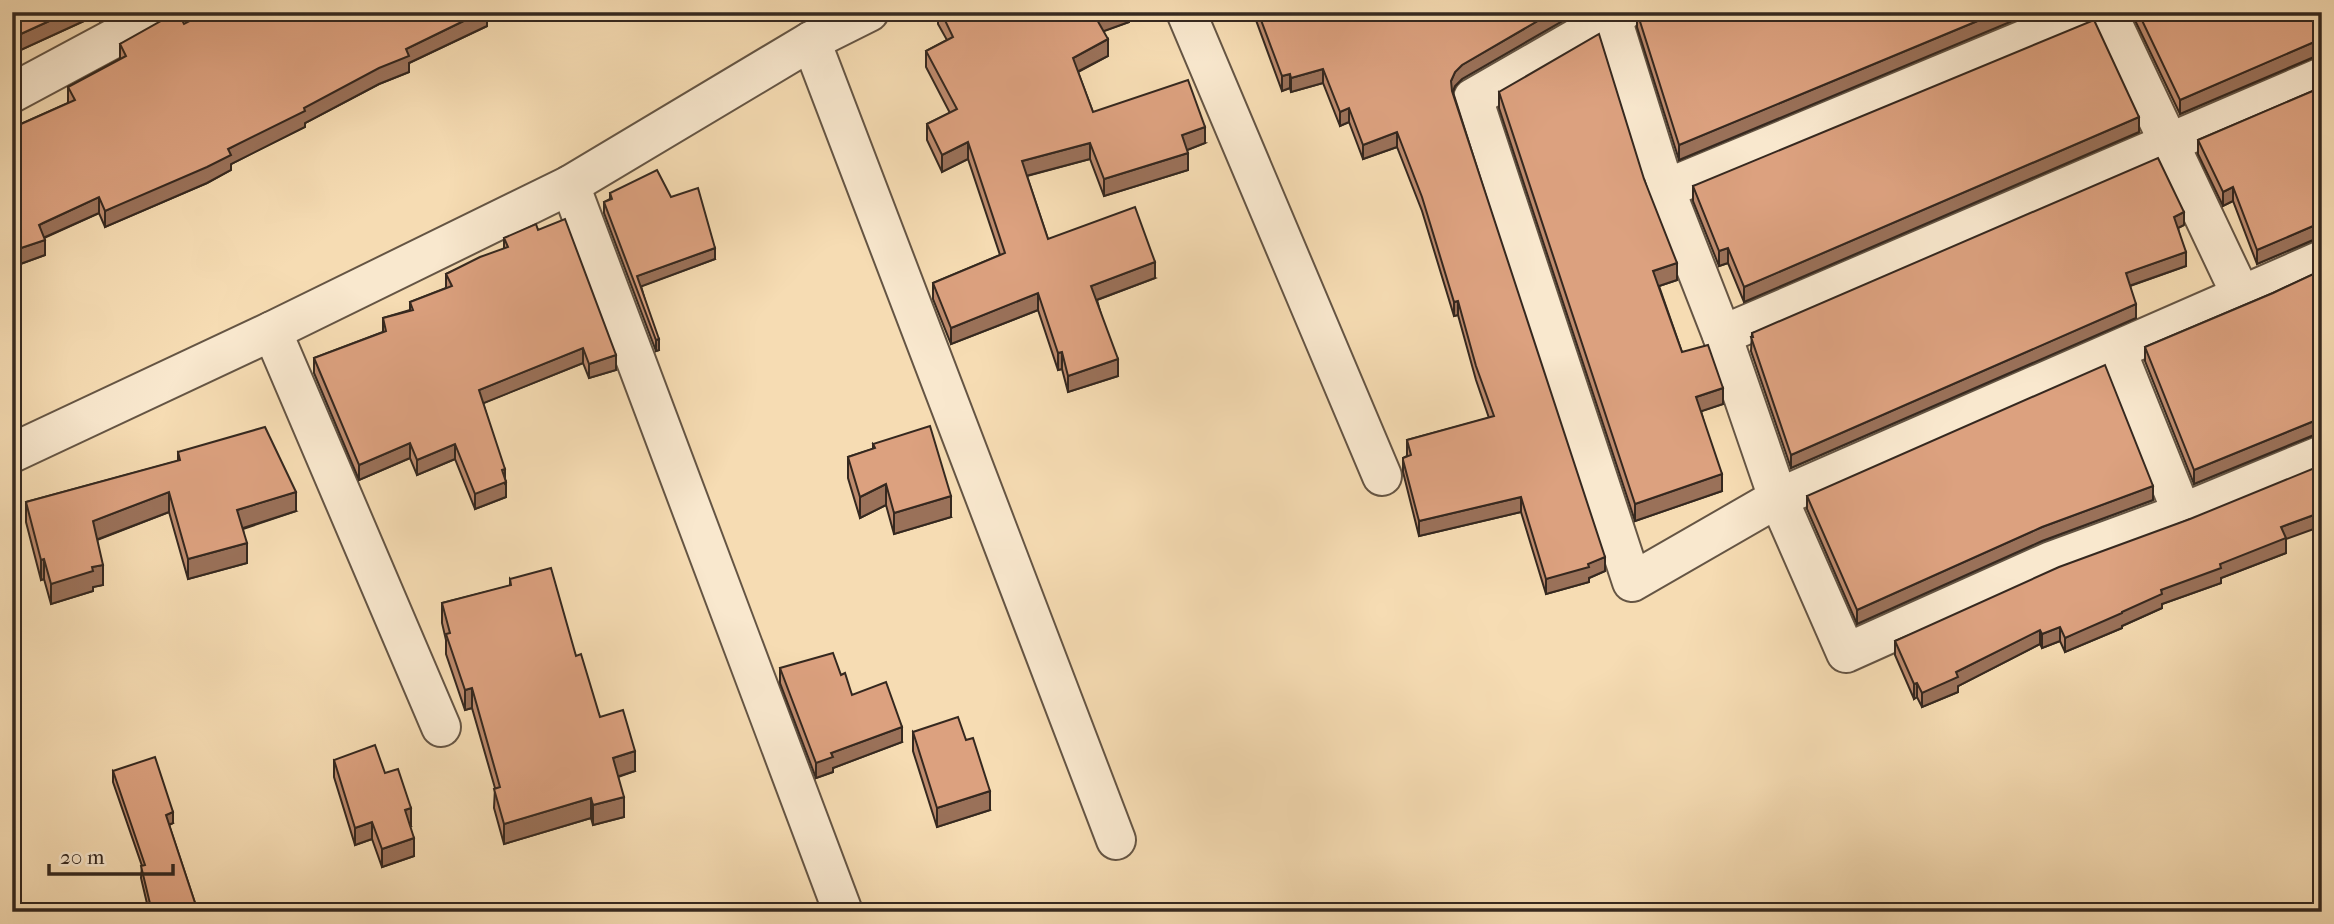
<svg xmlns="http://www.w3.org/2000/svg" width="2334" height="924" viewBox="0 0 2334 924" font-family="'IM FELL French Canon',serif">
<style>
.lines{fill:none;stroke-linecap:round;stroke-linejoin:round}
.minor-casing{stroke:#655544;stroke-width:42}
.minor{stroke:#f9e8ce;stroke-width:38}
.wall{fill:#bd8a6d;stroke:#35281f;stroke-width:2}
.shaded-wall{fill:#9a7159;stroke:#35281f;stroke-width:2}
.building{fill:#dca17f;stroke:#35281f;stroke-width:2}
</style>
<rect width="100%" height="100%" fill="#f6dcb3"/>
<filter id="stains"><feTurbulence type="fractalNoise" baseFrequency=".00286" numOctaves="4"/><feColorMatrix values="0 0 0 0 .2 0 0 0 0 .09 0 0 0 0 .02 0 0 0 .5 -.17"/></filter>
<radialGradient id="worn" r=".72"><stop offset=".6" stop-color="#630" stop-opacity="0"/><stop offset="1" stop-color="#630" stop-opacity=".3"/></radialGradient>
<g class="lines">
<!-- minor casing -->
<g class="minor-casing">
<g id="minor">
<polyline points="1186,12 1382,476"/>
<polyline points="1610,12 1665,189 1722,335 1778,498 1846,653 2051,561 2182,513 2322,455"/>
<polyline points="1622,12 1473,98 1632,582 1778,498 2322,260"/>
<polyline points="2107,12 2241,295"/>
<polyline points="811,41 1116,840"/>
<polyline points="12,93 163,12"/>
<polyline points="570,185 843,912"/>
<polyline points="1665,189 2091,12"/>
<polyline points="272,331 441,727"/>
<polyline points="1722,335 2322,77"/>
<polyline points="2117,351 2182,513"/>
<polyline points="12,453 272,331 570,185 811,41 869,12"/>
</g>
</g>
<!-- minor -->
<use href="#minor" class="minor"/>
</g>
<!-- wall -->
<g class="wall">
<polygon points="12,12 117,12 100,21 97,15 12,54"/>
<polygon points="487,12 487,26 409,63 409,72 379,84 305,123 305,127 231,164 231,170 207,183 105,227 99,213 44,238 45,255 12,267 12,128 68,103 68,87 120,59 120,44 184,24"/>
<polygon points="938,12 1138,12 1129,16 1129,22 1103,31 1108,56 1078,72 1093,112 1205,143 1187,150 1188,170 1104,196 1090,159 1027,176 1048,239 1155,278 1097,300 1118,376 1068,392 1062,369 1058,370 1038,310 951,344 933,299 933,283 1000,255 968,159 942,172 927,140 927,124 950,113 926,67 926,51 947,40 938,24"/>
<polygon points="1253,12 1578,12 1462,79 1455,86 1453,92 1605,571 1589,578 1589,582 1546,594 1521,512 1419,536 1403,472 1403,458 1407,456 1407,440 1489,418 1476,380 1458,315 1454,316 1422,211 1397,147 1363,159 1349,122 1340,126 1323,83 1291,92 1290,88 1282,91"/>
<polygon points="1637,12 2034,12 1679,160 1637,27"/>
<polygon points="2131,12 2322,12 2322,56 2314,57 2180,114"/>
<polygon points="2322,87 2322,239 2313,240 2257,264 2233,201 2223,206 2198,154 2198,140"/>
<polygon points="1499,92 1644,179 1677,280 1659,286 1682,352 1723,404 1701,411 1722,491 1635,521 1499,108"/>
<polygon points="2139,132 1744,302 1728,263 1719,266 1693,201 1693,186"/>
<polygon points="610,193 671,197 715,259 641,286 659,350 656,351 604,213 604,202 610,199"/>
<polygon points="2184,225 2178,228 2186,266 2130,286 2136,318 1791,468 1751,351 1752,333"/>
<polygon points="538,230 616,370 589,378 583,363 483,403 505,477 506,497 475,509 455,459 417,475 410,458 359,480 314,373 314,358 383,332 383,318 410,310 410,302 446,288 446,274 504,249 504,238"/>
<polygon points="2322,270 2322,434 2314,435 2194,484 2145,361 2145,347 2273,293"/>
<polygon points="873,444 951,517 894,534 886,505 860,518 848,478 848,457 873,449"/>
<polygon points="178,452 296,511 243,529 247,563 188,579 169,512 97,540 103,585 93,587 93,591 51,604 44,579 41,580 26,522 26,502 178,461"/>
<polygon points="1807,496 2153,500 2042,541 1857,624 1807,509"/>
<polygon points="2190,519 2286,539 2286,553 2221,578 2221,583 2162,604 2162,608 2122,626 2122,628 2065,652 2060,641 2042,648 2040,644 1958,686 1958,692 1922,707 1917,697 1914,699 1895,655 1895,641"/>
<polygon points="510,579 576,656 600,717 635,771 618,777 624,817 593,825 591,818 504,844 494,808 495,788 472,708 465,710 446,654 446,640 442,623 442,603 510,586"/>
<polygon points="780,668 841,675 852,695 902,742 833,768 833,772 816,778 780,683"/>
<polygon points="913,732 990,810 937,827 913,751"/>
<polygon points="334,760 385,773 411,826 410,826 414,856 382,867 372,839 355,845 334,777"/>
<polygon points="113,771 173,823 169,825 198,912 149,912 141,878 142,866 113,782"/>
</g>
<!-- shaded-wall -->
<g class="shaded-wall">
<polygon points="69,12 97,12 97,15 12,54 12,38"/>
<polygon points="100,12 117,12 100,21"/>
<polygon points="482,12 487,12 487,26 409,63 409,72 379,84 305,123 305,127 231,164 231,170 207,183 105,227 105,211 228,149 406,49"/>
<polygon points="1111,12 1138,12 1129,16 1129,22 1096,34 1096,18"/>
<polygon points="1553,12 1578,12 1462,79 1455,86 1451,96 1451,81 1455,72 1462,65"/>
<polygon points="1999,12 2034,12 1679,160 1679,145"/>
<polygon points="1108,39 1108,56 1073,74 1073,58"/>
<polygon points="2314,42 2314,57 2180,114 2180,100"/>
<polygon points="1323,69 1323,83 1291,92 1291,78"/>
<polygon points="1290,74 1290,88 1282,91 1282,76"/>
<polygon points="1349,108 1349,122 1340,126 1340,112"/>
<polygon points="2139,117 2139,132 1744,302 1744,287"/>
<polygon points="1205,127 1205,143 1182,152 1182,135"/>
<polygon points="1397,132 1397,147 1363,159 1363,145"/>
<polygon points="968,142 968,159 942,172 942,155"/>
<polygon points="1090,143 1090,159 1022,177 1022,161"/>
<polygon points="1188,153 1188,170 1104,196 1104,179"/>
<polygon points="2233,187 2233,201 2223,206 2223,192"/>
<polygon points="99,197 99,213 43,238 39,225"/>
<polygon points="2184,212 2184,225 2174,230 2174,217"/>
<polygon points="2313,226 2313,240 2257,264 2257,250"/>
<polygon points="45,240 45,255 12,267 12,251"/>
<polygon points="715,248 715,259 637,288 637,276"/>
<polygon points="1728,248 1728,263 1719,266 1719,251"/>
<polygon points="2186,252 2186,266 2126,287 2126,273"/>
<polygon points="1155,262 1155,278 1091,302 1091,286"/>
<polygon points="1677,263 1677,280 1653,288 1653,271"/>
<polygon points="1038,293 1038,310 951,344 951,328"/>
<polygon points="1458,301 1458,315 1454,316 1454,302"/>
<polygon points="2136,304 2136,318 1791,468 1791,455"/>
<polygon points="659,339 659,350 656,351 656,340"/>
<polygon points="583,348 583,363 479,405 479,390"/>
<polygon points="1062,352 1062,369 1058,370 1058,353"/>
<polygon points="616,355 616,370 589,378 589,364"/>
<polygon points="1118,359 1118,376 1068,392 1068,376"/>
<polygon points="1723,388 1723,404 1696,413 1696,397"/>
<polygon points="2314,421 2314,435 2194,484 2194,470"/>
<polygon points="410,443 410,458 359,480 359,465"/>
<polygon points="455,444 455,459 417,475 417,460"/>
<polygon points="505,469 505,483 506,482 506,497 475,509 475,494 502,470"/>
<polygon points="1722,474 1722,491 1635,521 1635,504"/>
<polygon points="886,484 886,505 860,518 860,497"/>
<polygon points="2153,486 2153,500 2042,541 1857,624 1857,610 2042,527"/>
<polygon points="169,492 169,512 93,541 93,521"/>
<polygon points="296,492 296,511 237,530 237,510"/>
<polygon points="951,496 951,517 894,534 894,513"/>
<polygon points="1521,497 1521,512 1419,536 1419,521"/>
<polygon points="2322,512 2322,526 2286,539 2286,553 2221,578 2221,583 2162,604 2162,608 2122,626 2122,628 2065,652 2065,638 2161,590 2220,564 2281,527"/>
<polygon points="247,543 247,563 188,579 188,559"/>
<polygon points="1605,557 1605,571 1589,578 1589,582 1546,594 1546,579"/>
<polygon points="44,559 44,579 41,580 41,560"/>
<polygon points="103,565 103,585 93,587 93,591 51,604 51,584 92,567"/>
<polygon points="2060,627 2060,641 2042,648 2042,634"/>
<polygon points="2040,630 2040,644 1958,686 1958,692 1922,707 1922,693 1956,672"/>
<polygon points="1917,683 1917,697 1914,699 1914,684"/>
<polygon points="472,688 472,708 465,710 465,690"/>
<polygon points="902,727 902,742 833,768 833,772 816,778 816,763 831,753"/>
<polygon points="635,751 635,771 613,778 613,758"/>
<polygon points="990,791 990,810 937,827 937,808"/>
<polygon points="624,797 624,817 593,825 593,805"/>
<polygon points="591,798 591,818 504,844 504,824"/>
<polygon points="411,808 411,826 405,828 405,810"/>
<polygon points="173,812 173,823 166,826 166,815"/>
<polygon points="372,822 372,839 355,845 355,828"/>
<polygon points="414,838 414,856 382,867 382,849"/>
</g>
<!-- building -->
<g class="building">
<polygon points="12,12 69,12 12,38"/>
<polygon points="177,12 178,12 184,24 207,12 482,12 406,49 409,56 379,68 304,108 305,111 228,149 231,155 207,167 105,211 99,197 43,223 39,225 45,240 12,251 12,128 75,100 68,87 126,56 120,44"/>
<polygon points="941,12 1111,12 1096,18 1108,39 1073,58 1093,112 1188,80 1205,127 1182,135 1188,153 1104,179 1090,143 1022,161 1048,239 1135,207 1155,262 1091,286 1118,359 1068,376 1062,352 1058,353 1038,293 951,328 933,283 1005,253 968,142 942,155 927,124 957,109 926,51 953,37"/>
<polygon points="1258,12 1553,12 1462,65 1455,72 1451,81 1452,91 1605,557 1588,564 1589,567 1546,579 1521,497 1419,521 1403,460 1403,458 1411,455 1407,440 1494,416 1476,366 1458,301 1454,302 1422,197 1397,132 1363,145 1349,108 1340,112 1323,69 1291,78 1290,74 1282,76"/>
<polygon points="1637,12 1999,12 1679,145"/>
<polygon points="2138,12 2322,12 2322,42 2314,42 2180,100"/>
<polygon points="2094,20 2139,117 1744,287 1728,248 1719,251 1693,186"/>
<polygon points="1599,34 1644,179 1677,263 1653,271 1682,352 1708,345 1723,388 1696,397 1722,474 1635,504 1499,92"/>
<polygon points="2322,87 2322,224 2313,226 2257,250 2233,187 2223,192 2198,140"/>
<polygon points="2158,158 2184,212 2174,217 2186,252 2126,273 2136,304 1791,455 1751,337 1753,337 1752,333"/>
<polygon points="657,170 671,197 698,188 715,248 637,276 659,339 656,340 604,202 612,199 610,193"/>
<polygon points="565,219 616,355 589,364 583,348 479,390 505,469 502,470 506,482 475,494 455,444 417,460 410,443 359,465 314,358 386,331 383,318 413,310 410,302 452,286 446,274 480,257 508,247 504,238 536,224 538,230"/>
<polygon points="2322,270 2322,419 2314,421 2194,470 2145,347 2273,293"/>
<polygon points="2105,365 2153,486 2042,527 1857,610 1807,496"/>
<polygon points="930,426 951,496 894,513 886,484 860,497 848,457 875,448 873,444"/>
<polygon points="265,427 296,492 237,510 247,543 188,559 169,492 93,521 103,565 92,567 93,571 51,584 44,559 41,560 26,502 180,460 178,452"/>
<polygon points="2322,465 2322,512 2281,527 2286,538 2220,564 2221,568 2161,590 2162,594 2122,612 2122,613 2065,638 2060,627 2042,634 2040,630 1956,672 1958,677 1922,693 1917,683 1914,684 1895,641 2059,567 2190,519"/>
<polygon points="551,568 576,656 581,654 600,717 623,710 635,751 613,758 624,797 593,805 591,798 504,824 494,789 500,787 472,688 465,690 446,634 450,633 442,603 511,585 510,579"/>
<polygon points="833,653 841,675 845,673 852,695 886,682 902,727 831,753 833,757 816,763 780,668"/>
<polygon points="958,717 966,740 973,738 990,791 937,808 913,732"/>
<polygon points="375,745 385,773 398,769 411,808 405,810 414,838 382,849 372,822 355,828 334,760"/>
<polygon points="155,757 173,812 166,815 198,912 152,912 141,866 145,865 113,771"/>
</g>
<!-- margin -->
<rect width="2334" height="924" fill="none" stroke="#f6dcb3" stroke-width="42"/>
<rect x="14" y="14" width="2306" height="896" fill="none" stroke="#35281f" stroke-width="3.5"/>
<rect x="21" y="21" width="2292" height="882" fill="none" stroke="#35281f" stroke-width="2"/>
<!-- scale -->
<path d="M49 864v10h124v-10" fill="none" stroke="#35281f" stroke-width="3.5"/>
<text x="60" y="864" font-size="21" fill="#35281f" stroke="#f9e8ce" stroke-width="5" paint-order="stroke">20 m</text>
<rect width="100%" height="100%" filter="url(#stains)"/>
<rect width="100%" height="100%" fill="url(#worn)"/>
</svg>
